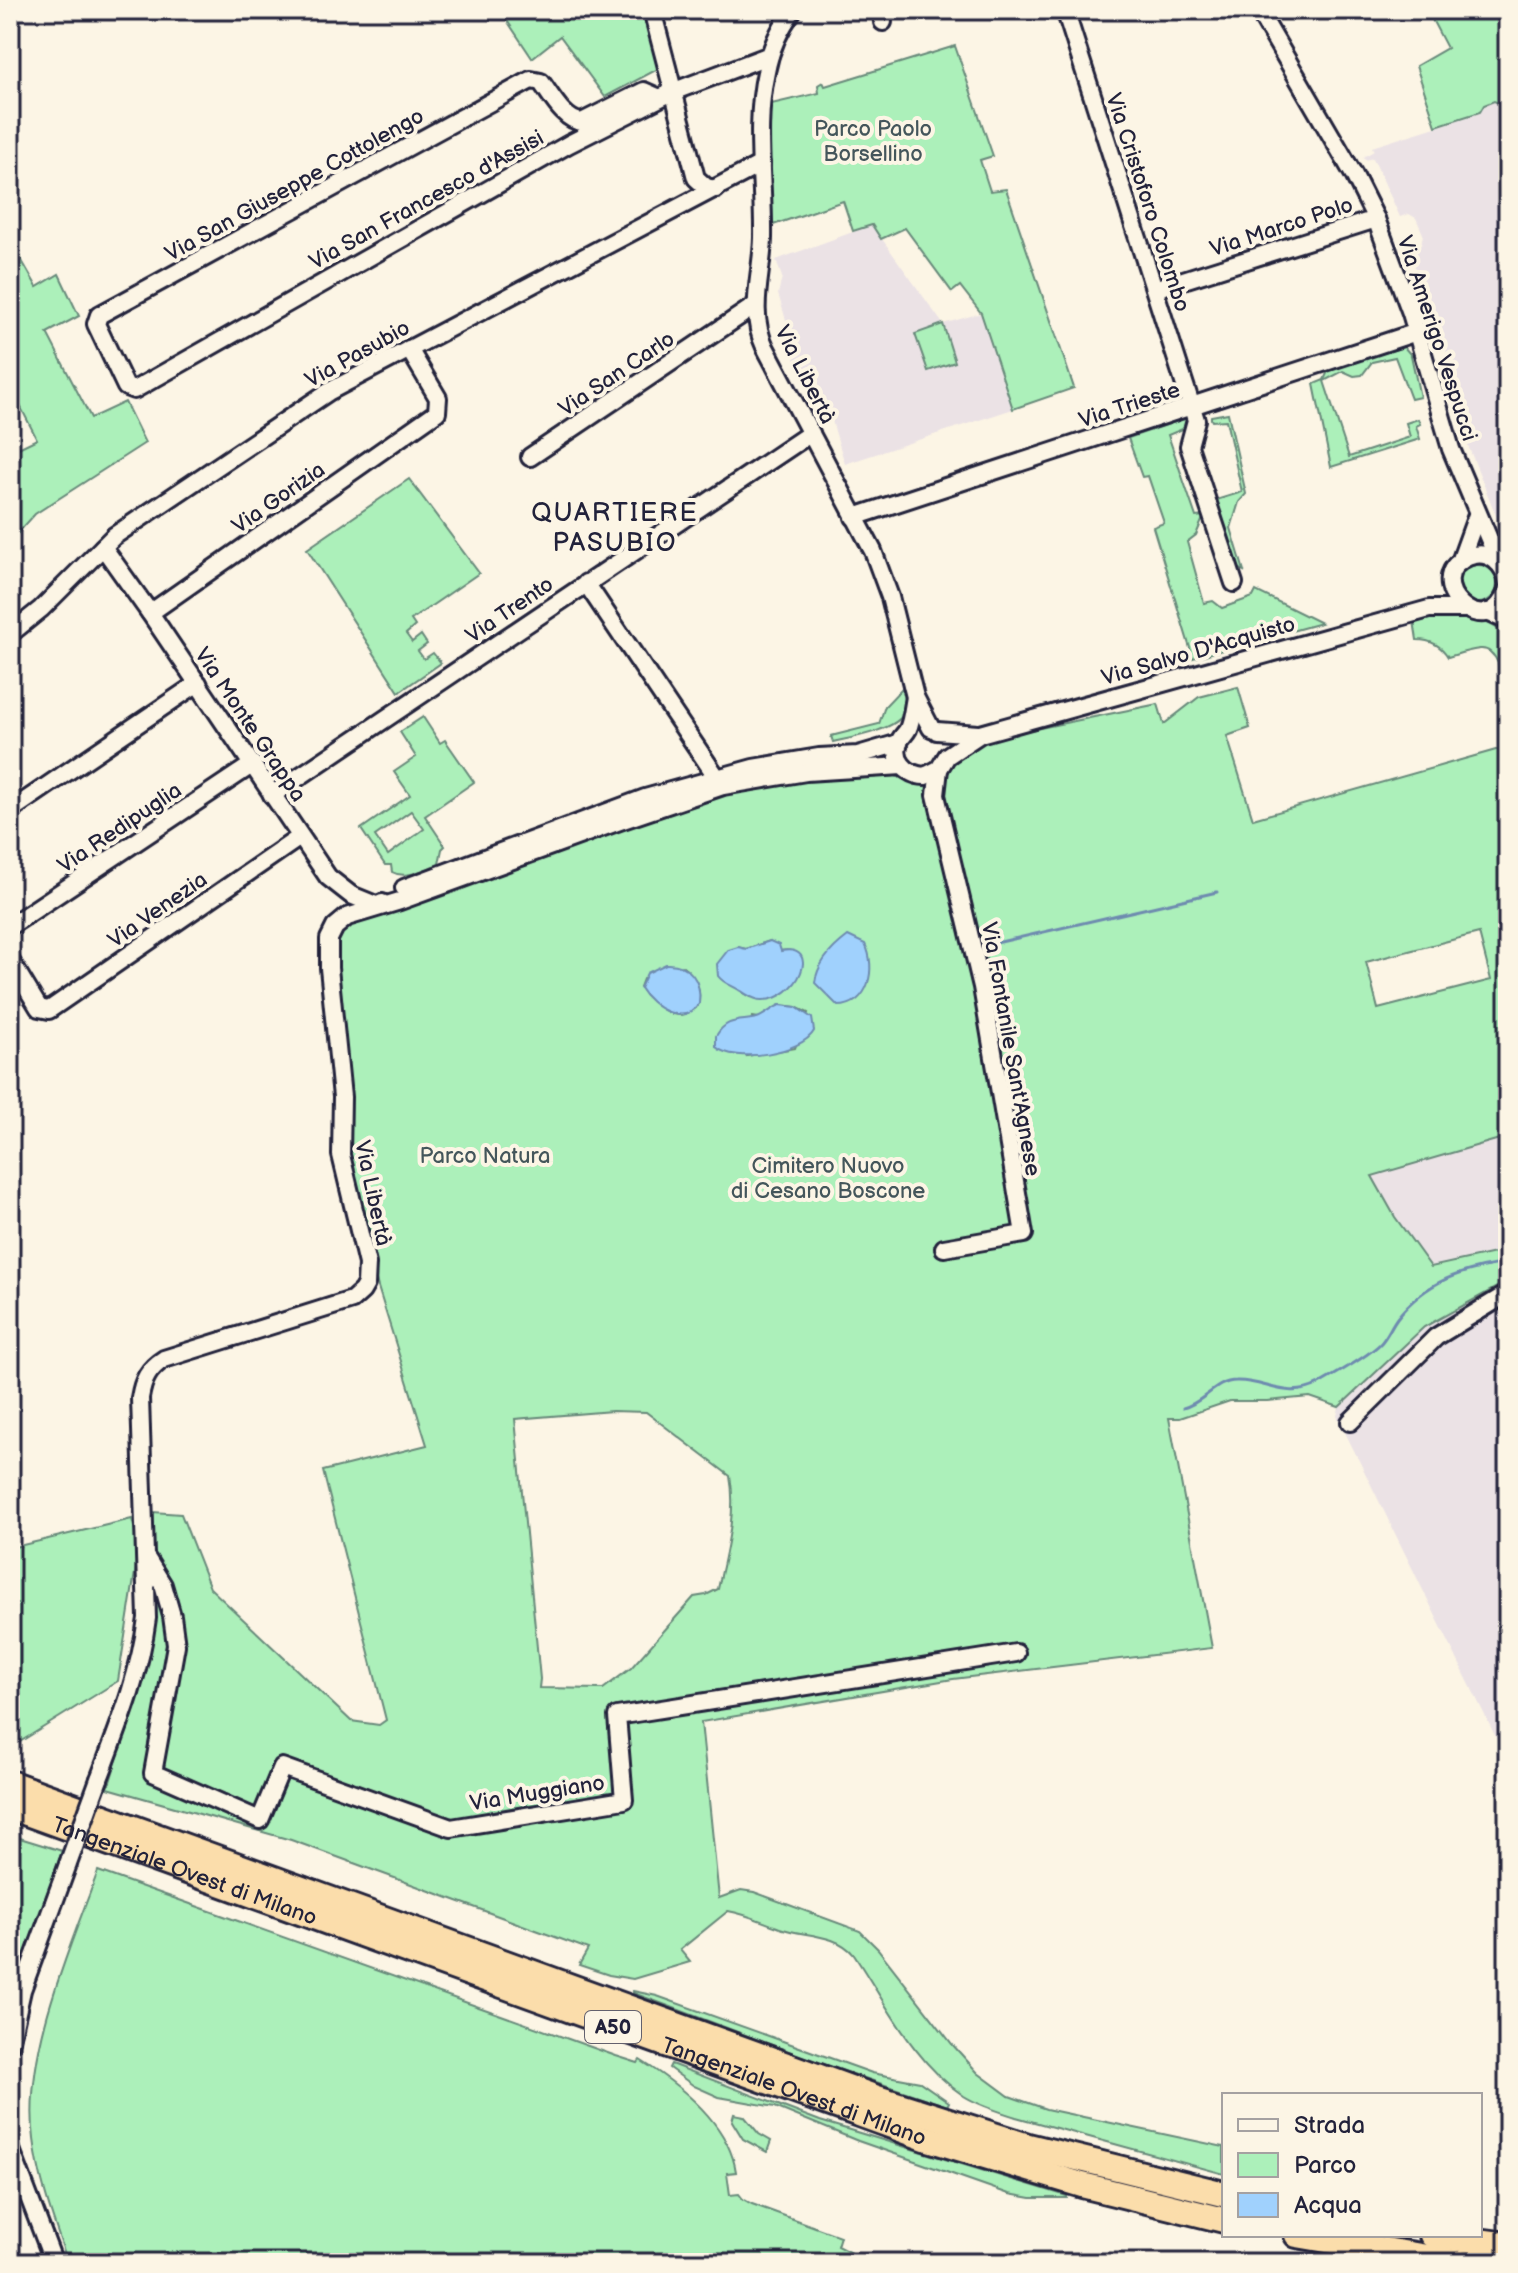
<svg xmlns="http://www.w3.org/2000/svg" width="1518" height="2273" viewBox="0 0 1518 2273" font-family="'Balsamiq Sans',sans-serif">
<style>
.built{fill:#ebe2e5}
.green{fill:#acf0ba;stroke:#67897a;stroke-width:2;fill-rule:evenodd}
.water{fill:#a0d1fd;stroke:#6e8baf;stroke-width:2}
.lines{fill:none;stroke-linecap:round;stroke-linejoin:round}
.stream{stroke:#6e8baf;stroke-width:3}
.minor-casing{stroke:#22223b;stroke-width:22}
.highway-casing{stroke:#22223b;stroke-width:30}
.minor{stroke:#fcf5e5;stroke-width:16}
.highway{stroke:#fbddab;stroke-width:24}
.minor-bridge-casing{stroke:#22223b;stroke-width:22;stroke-linecap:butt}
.minor-bridge{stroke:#fcf5e5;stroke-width:16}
.labels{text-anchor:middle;stroke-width:8;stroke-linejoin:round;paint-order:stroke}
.shield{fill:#fcf5e5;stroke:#63616e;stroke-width:2}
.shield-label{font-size:20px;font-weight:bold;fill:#22223b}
.park-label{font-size:22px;fill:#44565b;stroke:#fcf5e5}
.street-label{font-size:22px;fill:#22223b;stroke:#fcf5e5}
.quarter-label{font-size:26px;letter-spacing:2px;fill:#22223b;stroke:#fcf5e5}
</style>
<rect width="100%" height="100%" fill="#fcf5e5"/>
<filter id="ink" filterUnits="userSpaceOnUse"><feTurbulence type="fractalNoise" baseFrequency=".0125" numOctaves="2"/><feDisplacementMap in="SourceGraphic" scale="16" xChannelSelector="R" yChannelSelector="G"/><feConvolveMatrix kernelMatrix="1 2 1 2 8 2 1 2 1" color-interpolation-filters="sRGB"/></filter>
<g filter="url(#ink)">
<!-- built -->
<g class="built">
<polygon points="1494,101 1503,105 1508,103 1508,532 1503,533 1465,438 1471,431 1440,331 1408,249 1421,245 1423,234 1416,218 1409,214 1400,217 1373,158 1365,160 1363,157 1374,151 1372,147 1480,113 1484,105"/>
<polygon points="872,225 943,324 981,313 1013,409 845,464 828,408 824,409 801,367 796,364 784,326 786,320 778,294 782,277 776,260"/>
<polygon points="1503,1138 1508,1148 1508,1250 1431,1267 1395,1217 1372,1175"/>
<polygon points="1508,1281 1508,1762 1337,1416 1339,1407 1424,1327"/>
</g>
<!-- green -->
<g class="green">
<polygon points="522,10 644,10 658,69 605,97 560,36 532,58 506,19"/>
<polygon points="1427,10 1508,10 1508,103 1503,105 1494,101 1484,105 1480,112 1436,126 1416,66 1447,48"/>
<polygon points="955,46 993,156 980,160 990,191 1006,189 1074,388 1013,409 981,313 960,286 952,292 905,228 881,239 872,225 853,231 843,201 773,225 767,105 819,93 818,85 823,82 825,86"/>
<polygon points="10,240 37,287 59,274 79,316 47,333 91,418 125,402 145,443 35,514 10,542 10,452 37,439 10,386"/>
<polygon points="943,324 955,362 928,371 915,334"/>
<polygon points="1404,347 1411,355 1420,397 1411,399 1395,357 1372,362 1362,375 1354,376 1343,371 1324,381 1349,457 1410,437 1406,423 1418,419 1420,424 1416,426 1420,439 1331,467 1314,384 1324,380 1329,369"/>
<polygon points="1228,413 1246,494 1239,502 1231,528 1244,571 1234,566 1213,501 1242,492 1226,420 1212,421 1211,419 1211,416"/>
<polygon points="1187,418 1185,428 1168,435 1196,517 1204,516 1196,535 1187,542 1204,603 1213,601 1222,608 1253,597 1256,591 1321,623 1193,658 1153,527 1164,523 1148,476 1142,477 1128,438"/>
<polygon points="409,479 479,573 411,620 415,626 406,634 412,642 421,635 427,644 418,651 424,659 433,653 441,663 399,692 307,549"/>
<circle cx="1478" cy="584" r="19"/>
<path d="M1434 615C1469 620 1479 613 1508 636V702C1504 687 1501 647 1480 649 1469 650 1458 654 1448 657 1441 645 1431 640 1417 640L1414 621Z"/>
<path d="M903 687C905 695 907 705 904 713 897 730 850 738 833 742L831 736 879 724 885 706Z"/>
<path d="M1238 687 1250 728 1227 736 1253 819 1503 748 1508 757V1148L1503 1138 1372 1176 1395 1217 1431 1267 1508 1250V1281L1424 1327 1339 1407 1310 1397 1267 1401H1230L1180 1418H1169L1212 1648 953 1679 701 1722 719 1898 741 1890 754 1892 860 1931 878 1949 952 2044 978 2073 1009 2096 1046 2109 1224 2147V2174L1016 2117C998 2111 980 2106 964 2096 914 2063 886 2003 854 1955 838 1934 805 1936 783 1929 765 1923 747 1914 728 1911L680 1950 690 1962 633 1979 609 1975 579 1965 588 1949 291 1840 108 1788 142 1680 150 1646 153 1512 181 1514 210 1588 351 1721 379 1725 386 1720 323 1471 427 1445 378 1287 348 1171 333 946 339 931 368 914 725 790 806 777 886 772 910 782 944 772 952 758 981 740 1158 704 1164 724 1199 697ZM1479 933 1491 980 1378 1009 1366 962ZM770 941 780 951C791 949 795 951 802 960L751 997 742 992 738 947 746 949ZM683 966C696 976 704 992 696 1008 691 1011 684 1016 677 1015 665 1014 646 998 640 987L643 979ZM780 1005 796 1007 808 1013 795 1048 747 1056 752 1017 759 1018ZM612 1411 646 1412 730 1476C737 1513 726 1552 718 1589L706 1595 694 1597 631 1668 603 1689 539 1688 540 1679 515 1419Z"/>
<path d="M423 717 440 743 445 740 474 782 425 816 445 846 442 849 439 864C424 869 406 880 392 872L391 865H385L361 829 410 795 394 772 416 757 400 732ZM411 811 424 829 388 855 375 836Z"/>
<polygon points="132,1519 139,1547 118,1681 10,1748 10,1548"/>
<polygon points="10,1835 62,1851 10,1999"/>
<path d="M98 1871 616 2056 638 2063 640 2060C680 2085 729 2123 736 2172L727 2173 730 2195 739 2194 743 2199 752 2204 840 2236 837 2246 859 2257 856 2261 850 2263H68C54 2222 39 2182 34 2139 23 2053 69 1951 98 1871Z"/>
<polygon points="633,1991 657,1996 872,2073 920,2082 949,2102 947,2106 820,2063 655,2001 633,1993"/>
<polygon points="671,2064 820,2121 1067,2196 1067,2198 1031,2198 1009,2194 858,2141 775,2107 719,2097 694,2086 669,2068"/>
<polygon points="734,2114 744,2116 759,2134 771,2141 767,2152 743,2139 732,2121"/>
</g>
<!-- water -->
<g class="water">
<path d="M848 936 865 944C877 968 869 1006 838 1006L815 983C817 963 832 948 848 936Z"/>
<path d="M770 941 779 945 781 951C823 943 798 1001 762 1000 753 1000 747 994 739 990 731 985 723 983 718 976L717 964 728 950 738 947 746 949Z"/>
<path d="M666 964C690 963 702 981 699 1004 683 1027 651 1007 640 988L647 973Z"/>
<path d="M780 1005 796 1007 812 1018 814 1031C802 1053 735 1064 716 1047V1036C727 1017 740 1022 757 1018 764 1016 772 1008 780 1005Z"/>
</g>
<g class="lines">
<!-- stream -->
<g class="stream">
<polyline points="996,943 1217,892"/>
<path d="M1183 1408C1205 1402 1215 1381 1236 1381 1266 1380 1287 1401 1319 1384 1333 1376 1369 1355 1380 1344 1387 1337 1391 1326 1397 1318 1426 1281 1463 1269 1508 1263"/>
</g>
<!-- minor casing -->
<g class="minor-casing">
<g id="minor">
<polyline points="652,10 696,178 706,187 716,189"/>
<path d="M793 10C780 28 770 50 766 72 754 126 764 183 763 238 762 276 748 311 765 347L873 551 890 597 915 697 931 728"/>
<polyline points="882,10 883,22"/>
<polyline points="1065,10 1196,420 1189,446 1234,583"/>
<polyline points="1258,10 1354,175 1376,219 1411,313 1451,449 1492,546 1495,559"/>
<path d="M660 98 644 91 582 122C564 121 551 95 541 82L531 80 99 315 96 324 126 387 134 390 569 144 672 92 770 55"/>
<polyline points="1155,289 1376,219"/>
<polyline points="530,457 756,305"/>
<polyline points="854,517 1417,332"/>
<polyline points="103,547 150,613 328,877 351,895 378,906 382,903"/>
<polyline points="1460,562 1477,515"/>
<polyline points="586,583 722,785"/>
<path d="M1508 585C1506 565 1489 548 1468 557 1416 579 1489 652 1508 587"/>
<polyline points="1487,612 1508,621"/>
<polyline points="150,613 437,412 438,398 409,349"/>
<polyline points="10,634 41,609 114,536 328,392 761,164"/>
<path d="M915 697C913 707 912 720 908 729 906 733 902 736 900 740 891 759 906 775 925 776L939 769 947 756 980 734 1429 609H1464"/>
<polyline points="937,731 978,734"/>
<polyline points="939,769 936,795 982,987 1024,1234 944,1248"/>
<polyline points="272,795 811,433"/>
<polyline points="10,811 198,683"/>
<polyline points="404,888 645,798 753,768 819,757 858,755 899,743"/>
<polyline points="10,926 253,764"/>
<polyline points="10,960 39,1008 49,1010 300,837"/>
<polyline points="1350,1422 1436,1337 1508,1293"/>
<polyline points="147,1559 163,1585 172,1616 176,1645 153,1773 260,1820 282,1767 451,1828 624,1800 617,1716 1016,1653"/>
<path d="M99 1779C119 1726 140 1674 147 1618L140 1398C143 1380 148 1369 164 1359L352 1300 362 1291 366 1284 367 1264 341 1155 342 1097 329 968V939L335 927 347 917 400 901 620 821 723 786 806 772 902 766"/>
<polyline points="10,2044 22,1990 68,1864"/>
<polyline points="10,2147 54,2263"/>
</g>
</g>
<!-- highway casing -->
<g class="highway-casing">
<g id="highway">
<polyline points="10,1783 880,2099 1028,2146 1224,2194"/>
<path id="s1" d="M10 1807 925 2138 1082 2185 1224 2220"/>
<polyline points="1297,2235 1462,2263"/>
<polyline points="1432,2235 1508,2245"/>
</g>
</g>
<!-- minor -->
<use href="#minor" class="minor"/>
<!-- highway -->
<use href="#highway" class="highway"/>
<!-- minor-bridge casing -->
<g class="minor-bridge-casing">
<polyline id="minor-bridge" points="68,1864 99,1779"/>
</g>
<!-- minor-bridge -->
<use href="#minor-bridge" class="minor-bridge"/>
</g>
</g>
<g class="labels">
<!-- shield labels -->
<rect class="shield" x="585" y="2011" width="56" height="32" rx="6"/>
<g class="shield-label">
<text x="613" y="2034">A50</text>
</g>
<!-- park labels -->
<g class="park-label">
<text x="873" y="136">Parco Paolo<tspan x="873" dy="25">Borsellino</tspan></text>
<text x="485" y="1163">Parco Natura</text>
<text x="828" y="1173">Cimitero Nuovo<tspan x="828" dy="25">di Cesano Boscone</tspan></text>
</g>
<!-- street labels -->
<g class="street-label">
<text transform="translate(294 184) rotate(-29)" y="8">Via San Giuseppe Cottolengo</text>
<text transform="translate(426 199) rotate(-29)" y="8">Via San Francesco d'Assisi</text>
<text transform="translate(1149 202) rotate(72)" y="8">Via Cristoforo Colombo</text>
<text transform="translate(1281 226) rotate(-18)" y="8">Via Marco Polo</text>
<text transform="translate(1438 338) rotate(72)" y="8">Via Amerigo Vespucci</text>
<text transform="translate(357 353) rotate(-29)" y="8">Via Pasubio</text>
<text transform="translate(616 373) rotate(-34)" y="8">Via San Carlo</text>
<text transform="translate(806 374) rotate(63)" y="8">Via Libertà</text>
<text transform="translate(1129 404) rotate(-18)" y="8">Via Trieste</text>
<text transform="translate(278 497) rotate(-35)" y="8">Via Gorizia</text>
<text transform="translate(509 609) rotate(-34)" y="8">Via Trento</text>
<text transform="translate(1198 650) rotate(-16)" y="8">Via Salvo D'Acquisto</text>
<text transform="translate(251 724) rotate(56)" y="8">Via Monte Grappa</text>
<text transform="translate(119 827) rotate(-34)" y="8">Via Redipuglia</text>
<text transform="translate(157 909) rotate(-35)" y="8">Via Venezia</text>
<text transform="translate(1012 1049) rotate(80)" y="8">Via Fontanile Sant'Agnese</text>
<text transform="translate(374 1193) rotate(78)" y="8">Via Libertà</text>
<text transform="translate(537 1792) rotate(-9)" y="8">Via Muggiano</text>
<text dy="8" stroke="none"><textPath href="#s1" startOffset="186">Tangenziale Ovest di Milano</textPath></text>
<text dy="8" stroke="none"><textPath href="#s1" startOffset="834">Tangenziale Ovest di Milano</textPath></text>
</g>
<!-- quarter labels -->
<g class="quarter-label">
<text x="615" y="521">QUARTIERE<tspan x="615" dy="30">PASUBIO</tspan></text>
</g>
</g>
<!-- margin -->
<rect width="1518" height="2273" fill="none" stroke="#fcf5e5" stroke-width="40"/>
<rect x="20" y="20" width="1478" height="2233" fill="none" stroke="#22223b" stroke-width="3" filter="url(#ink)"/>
<!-- legend -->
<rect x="1222" y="2093" width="260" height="144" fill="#fcf5e5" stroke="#a5a1a1" stroke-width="2"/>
<rect x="1238" y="2119" width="40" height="12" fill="#fcf5e5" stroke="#a5a1a1" stroke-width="2"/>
<text x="1294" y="2133" font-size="24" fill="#22223b">Strada</text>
<rect x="1238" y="2153" width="40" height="24" fill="#acf0ba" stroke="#a5a1a1" stroke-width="2"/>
<text x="1294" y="2173" font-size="24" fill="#22223b">Parco</text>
<rect x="1238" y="2193" width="40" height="24" fill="#a0d1fd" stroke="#a5a1a1" stroke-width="2"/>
<text x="1294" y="2213" font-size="24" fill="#22223b">Acqua</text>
</svg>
